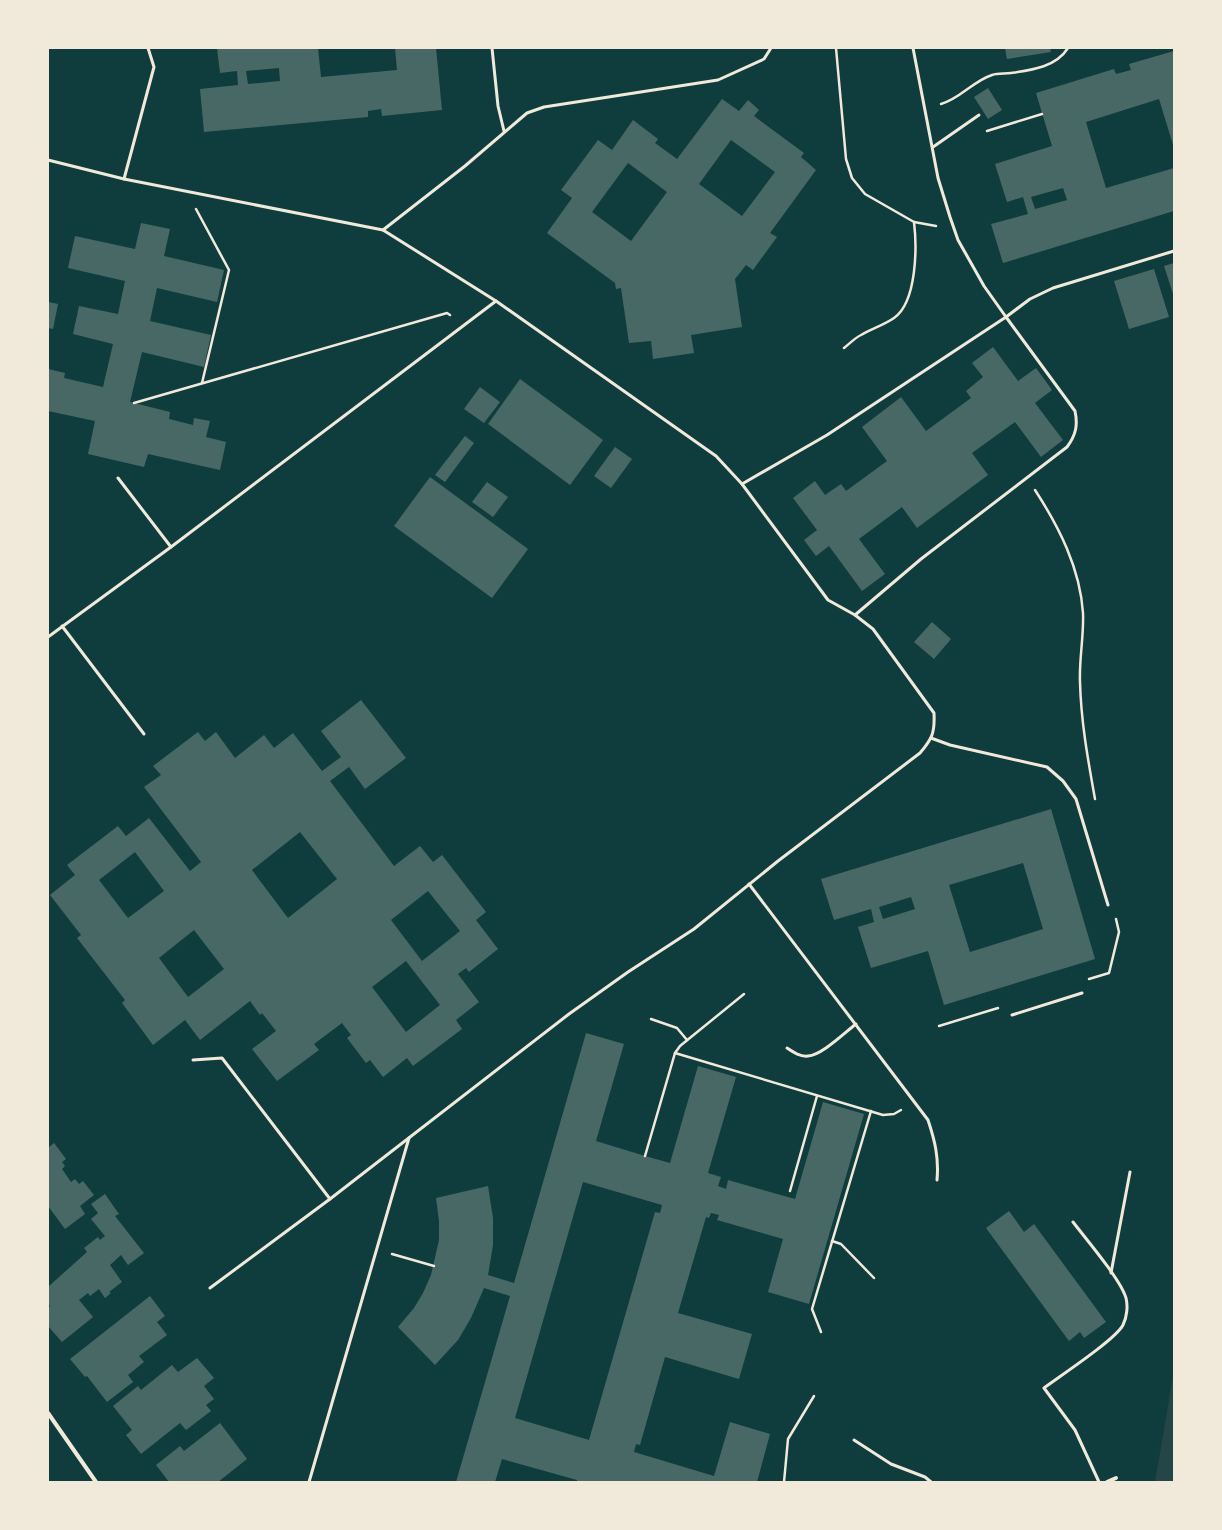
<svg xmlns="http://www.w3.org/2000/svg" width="1222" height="1530" viewBox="0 0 1222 1530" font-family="'Archivo Narrow',sans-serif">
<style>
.green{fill:#244646}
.building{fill:#486865;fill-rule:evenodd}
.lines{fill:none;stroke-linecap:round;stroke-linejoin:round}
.path{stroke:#f1e9da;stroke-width:2.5}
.service{stroke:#f1e9da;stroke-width:3}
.minor{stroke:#f1e9da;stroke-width:4}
</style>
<rect width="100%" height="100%" fill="#0f3d3e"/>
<!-- green -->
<polygon class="green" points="1174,1371 1174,1482 1155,1482"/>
<!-- building -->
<g class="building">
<path d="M217 48H318L321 77 397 70 395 48H436L442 110 382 116 381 109 368 111V117L204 132 200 89 238 85 237 71 220 73ZM279 68 280 81 248 84 246 71Z"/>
<polygon points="1005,48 1050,48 1051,52 1007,59"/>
<path d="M1174 51V148L1159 99 1086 122 1106 188 1174 168V211L1003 263 991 224 1028 214 1023 197 1007 202 995 164 1052 146 1036 93 1114 69 1116 74 1131 70 1129 64ZM1063 188 1067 200 1035 209 1031 197Z"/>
<polygon points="988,88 1002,110 988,119 974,97"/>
<path d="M722 99 739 111 748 100 759 110 754 116 804 153 801 157 816 170 770 233 777 237 753 270 746 265 735 279 742 327 691 335 694 353 653 359 651 341 629 343 621 288 616 289 615 283 547 233 572 198 561 190 598 140 612 150 633 120 658 139 655 143 677 159ZM731 140 775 172 742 216 699 184ZM628 163 667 192 631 241 592 212Z"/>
<polygon points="141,223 170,229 164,256 224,270 217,302 157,288 150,321 211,335 204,367 142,352 130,402 170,412 169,419 193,425 194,418 210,421 206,437 226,442 220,470 148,454 144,467 88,454 95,421 48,411 48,369 65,373 64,378 103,387 113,344 73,334 79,306 118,314 125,281 68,268 75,236 135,249"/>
<polygon points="1174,263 1174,297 1164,266"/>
<polygon points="1154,269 1169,317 1129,329 1114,281"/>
<polygon points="48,302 58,304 53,329 48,328"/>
<polygon points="993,347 1018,381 1036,368 1052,390 1035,403 1063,440 1041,457 1015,422 972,453 988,475 917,528 902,507 859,539 885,574 862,591 829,546 816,556 804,540 817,530 793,498 815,481 825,495 841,484 846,491 887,461 862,427 901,397 926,431 971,398 966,391 983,377 972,363"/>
<polygon points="520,379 603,440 570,485 488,424"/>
<polygon points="480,387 500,402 484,423 464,409"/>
<polygon points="465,436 474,443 445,482 435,475"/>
<polygon points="615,447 632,459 611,488 594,476"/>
<polygon points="430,477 528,549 492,598 394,526"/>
<polygon points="487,482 508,497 493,517 472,502"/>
<polygon points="932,622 951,639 934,659 914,642"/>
<path d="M361 700 406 758 365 789 349 767 330 781 394 866 420 846 433 862 442 855 486 912 476 920 498 949 469 972 466 968 458 974 479 1002 456 1020 462 1029 413 1066 407 1058 383 1077 370 1060 366 1063 347 1038 351 1035 342 1023 314 1044 319 1050 277 1081 252 1049 276 1031 262 1013 260 1015 250 1001 200 1040 185 1020 153 1045 122 1003 125 1000 77 938 81 935 50 895 75 875 67 865 118 826 126 836 149 818 190 871 201 862 144 787 161 775 153 766 198 732 205 741 216 732 235 758 264 735 274 748 293 733 322 771 341 757 321 731ZM300 832 337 879 288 918 252 870ZM135 852 164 891 128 918 99 880ZM428 891 460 931 422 961 391 920ZM194 930 224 969 188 997 159 958ZM406 961 440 1005 406 1032 372 987Z"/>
<path d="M1051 809 1095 959 944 1005 928 951 871 968 858 927 874 922 871 909 834 920 821 879ZM1023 863 1043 929 970 952 949 885ZM911 897 915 909 883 919 879 907Z"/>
<path d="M586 1033 624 1044 596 1141 645 1156 670 1163 698 1066 736 1077 708 1173 721 1177 718 1186 726 1189 728 1180 795 1199 823 1102 864 1114 809 1304 768 1292 783 1239 717 1220 719 1215 711 1213 709 1218 706 1217 678 1313 752 1334 739 1379 665 1357 640 1445 636 1444 634 1452 714 1476 730 1422 770 1434 757 1482H577V1480L502 1459 495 1482H456L510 1296 484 1288 471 1318 458 1340 435 1365 398 1327 414 1308 423 1293 431 1275 439 1240V1221L436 1198 488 1186 493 1218V1245L488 1275 514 1283ZM583 1182 662 1205 660 1213 655 1212 589 1440 515 1418Z"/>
<polygon points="54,1143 66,1159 62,1162 65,1166 62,1169 71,1182 75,1179 79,1184 83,1181 94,1195 80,1206 85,1214 65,1229 48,1206 48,1148"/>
<polygon points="105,1194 119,1214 115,1216 144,1253 128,1265 121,1255 110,1265 122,1282 109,1292 111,1293 105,1298 99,1289 90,1296 88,1293 79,1300 93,1317 62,1342 48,1326 48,1308 50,1306 48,1303 48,1287 87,1252 84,1248 98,1237 100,1240 105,1236 91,1219 98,1213 91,1204"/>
<polygon points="1009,1211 1024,1232 1034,1224 1106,1322 1084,1338 1080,1332 1069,1341 986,1228"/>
<polygon points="150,1296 165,1316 157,1322 167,1335 139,1356 144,1362 128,1375 133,1382 107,1402 87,1376 85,1377 70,1359"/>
<polygon points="197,1358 214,1378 204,1386 214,1399 206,1405 211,1411 186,1430 180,1423 141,1454 126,1435 132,1430 113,1406 138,1386 141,1390 172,1365 178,1372"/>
<polygon points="220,1423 247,1459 218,1482 169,1482 156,1465 180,1446 184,1451"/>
</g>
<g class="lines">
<!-- path -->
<g class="path">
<polyline points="836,48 846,159 852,178 865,194 914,222 936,226"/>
<path d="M941 104C960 99 973 81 992 75 998 73 1005 74 1011 73 1032 70 1056 67 1068 48"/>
<polyline points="987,131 1042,114"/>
<polyline points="196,209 229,270 202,383"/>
<path d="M844 348C849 344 855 338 861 335 871 329 884 325 894 318 917 302 917 247 914 222"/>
<polyline points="134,403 447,313 450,315"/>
<path d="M1035 490C1059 527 1080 568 1083 613 1084 636 1079 659 1080 682 1081 722 1088 760 1095 799"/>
<polyline points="1089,979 1109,973 1119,932 1116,919"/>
<polyline points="651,1019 677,1028 687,1040"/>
<polyline points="939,1026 998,1008"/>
<polyline points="675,1053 883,1115 894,1114 901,1110"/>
<polyline points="645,1156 675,1053 680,1046 744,994"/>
<polyline points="790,1191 817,1096"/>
<polyline points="832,1241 841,1244 874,1278"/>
<polyline points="392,1254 434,1266"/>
<polyline points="821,1332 812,1309 871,1111"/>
<polyline points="784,1482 788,1439 814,1396"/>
</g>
<!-- service -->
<g class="service">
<polyline points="492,48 498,106 504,131"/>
<polyline points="913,48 938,178 950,217 958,240 984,286 1006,317 1030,299 1053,288 1174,251"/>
<polyline points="933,147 979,115"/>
<path d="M48 160 124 179 383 230 496 301 716 456 742 484 828 600 855 615 873 629 934 713C935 733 932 739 920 753L778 861 694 929 628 972 569 1014 330 1199 210 1288"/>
<polyline points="124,179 154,67 148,48"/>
<polyline points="383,230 465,166 527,113 544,107 718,80 764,59 771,48"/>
<polyline points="118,478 171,547"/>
<path d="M742 484 827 435 1006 317 1075 411C1078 425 1076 435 1067 447L921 559 855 615"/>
<polyline points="62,626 144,734"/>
<polyline points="48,637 171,547 496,301"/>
<polyline points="931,738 950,745 1047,767 1063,781 1076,799 1108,905"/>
<path d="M749 884 928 1120C935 1141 939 1158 937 1180"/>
<polyline points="1012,1015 1082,993"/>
<path d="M787 1048C793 1052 800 1057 808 1056 822 1055 844 1033 856 1024"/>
<polyline points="193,1060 222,1058 330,1199"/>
<path d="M1073 1222C1086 1239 1121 1280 1126 1298 1128 1306 1127 1317 1123 1325 1115 1340 1060 1376 1044 1388L1075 1430 1099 1482"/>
<polyline points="1111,1273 1130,1172"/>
<polyline points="854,1440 891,1464 925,1477 931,1482"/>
<polyline points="309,1482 409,1138"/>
</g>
<!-- minor -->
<g class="minor">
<polyline points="48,1413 96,1482"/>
<polyline points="1107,1482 1116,1478"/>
</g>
</g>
<!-- border -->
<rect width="1222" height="1530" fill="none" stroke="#f1e9da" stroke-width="98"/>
</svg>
